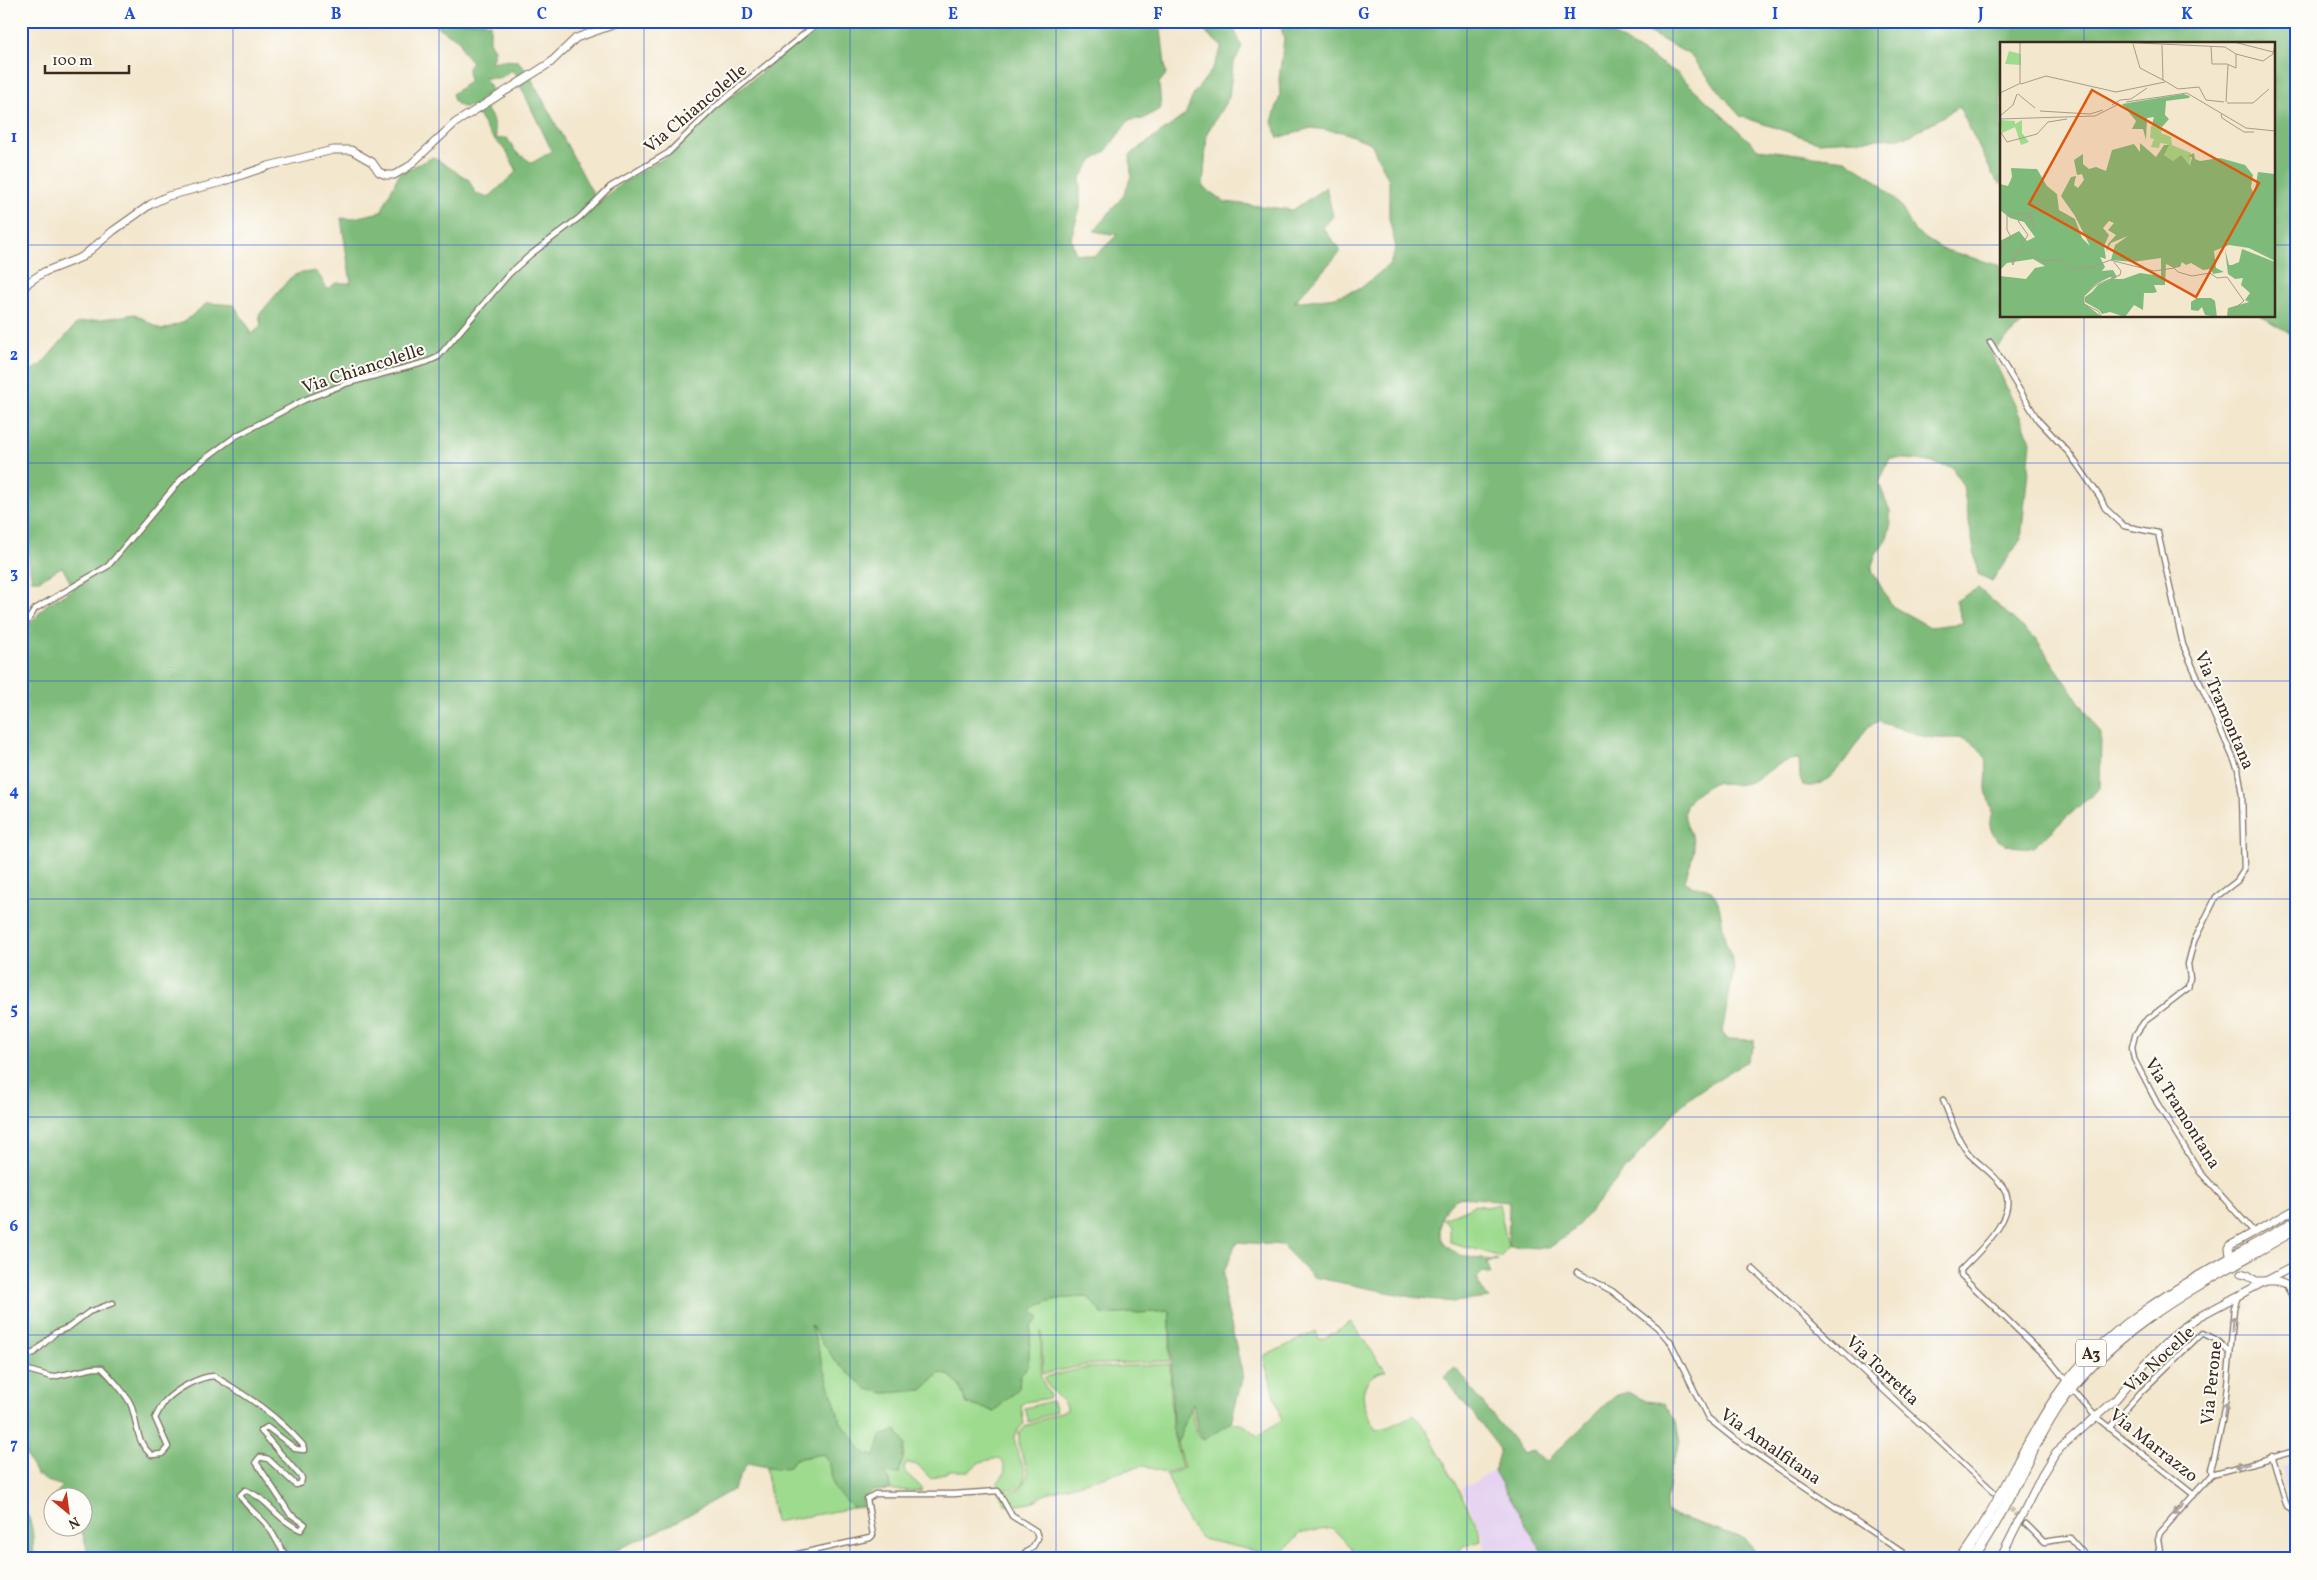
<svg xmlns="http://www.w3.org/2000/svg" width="2317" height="1580" viewBox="0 0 2317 1580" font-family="Vollkorn,serif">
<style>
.built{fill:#e5d3f1}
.green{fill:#9edb8f;stroke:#6c8256}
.forest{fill:#7ebb7a;stroke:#5c724c}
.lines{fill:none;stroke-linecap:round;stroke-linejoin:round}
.street-tunnel{stroke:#cec1ab;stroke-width:4.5;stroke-dasharray:4.5 2;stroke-linecap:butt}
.street-casing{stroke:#7b6c5c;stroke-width:7}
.secondary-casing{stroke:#7b6c5c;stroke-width:9}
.highway-casing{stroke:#7b6c5c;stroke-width:11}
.street{stroke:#fff;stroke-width:4.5}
.secondary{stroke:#fff;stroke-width:7}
.highway{stroke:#fff;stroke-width:9}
.oneway{stroke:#a79f9a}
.grid{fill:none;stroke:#1d4ed8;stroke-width:1;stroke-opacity:0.55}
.labels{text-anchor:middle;stroke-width:4;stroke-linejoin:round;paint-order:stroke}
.shield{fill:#fdfcf7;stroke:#75695f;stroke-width:1}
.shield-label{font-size:16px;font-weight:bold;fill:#3b2a1e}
.street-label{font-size:18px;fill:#3b2a1e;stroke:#fdfcf7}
.inset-road{fill:none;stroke:#a99b88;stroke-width:1}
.view{fill:#df570d;fill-opacity:0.15;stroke:#df570d;stroke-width:2.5}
.inset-edge{fill:none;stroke:#3b2a1e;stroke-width:2.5}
.neatline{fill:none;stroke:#1d4ed8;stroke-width:2}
.grid-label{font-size:16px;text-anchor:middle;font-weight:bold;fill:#1d4ed8}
</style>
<rect width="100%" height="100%" fill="#fdfcf7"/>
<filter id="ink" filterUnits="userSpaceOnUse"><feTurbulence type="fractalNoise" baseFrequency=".02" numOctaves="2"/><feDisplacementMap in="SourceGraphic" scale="10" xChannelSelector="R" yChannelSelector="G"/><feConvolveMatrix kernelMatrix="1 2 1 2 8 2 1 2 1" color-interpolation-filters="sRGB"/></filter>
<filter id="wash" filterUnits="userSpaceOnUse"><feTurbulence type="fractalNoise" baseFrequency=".0096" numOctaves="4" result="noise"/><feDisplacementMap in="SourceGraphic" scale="20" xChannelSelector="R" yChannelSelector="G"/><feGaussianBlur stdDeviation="1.12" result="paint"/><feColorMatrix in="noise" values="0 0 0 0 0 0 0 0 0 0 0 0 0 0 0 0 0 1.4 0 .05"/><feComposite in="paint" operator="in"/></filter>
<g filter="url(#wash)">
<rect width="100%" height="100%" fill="#f3e7ce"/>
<!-- built -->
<g class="built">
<polygon points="2296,1464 2296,1503 2290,1505 2281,1467"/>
<polygon points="1494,1471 1545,1559 1486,1559 1483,1535 1461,1489"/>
</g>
<!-- green -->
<g class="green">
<polygon points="1499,1204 1508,1247 1501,1257 1450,1242 1450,1226 1443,1219 1475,1205 1487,1207"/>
<path d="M1088 1297 1103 1315 1170 1311V1361L1086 1365 1043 1374 1041 1331V1378L1050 1396 1049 1398 1025 1402 1021 1405 1024 1424C1021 1427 1017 1430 1016 1433 1008 1454 1051 1492 998 1489V1482L1005 1473 1003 1462 998 1458 980 1462 969 1471H950L931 1479 918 1465 907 1463 904 1467 905 1472 922 1488V1491L890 1490 889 1481 884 1473 903 1462 905 1445 897 1431 875 1456 865 1454 840 1421 810 1323 836 1362 885 1393 922 1390 940 1373 951 1376 959 1386 967 1404 994 1411 1019 1388 1020 1375 1028 1366 1033 1309C1050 1297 1068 1298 1088 1297Z"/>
<path d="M1351 1322 1386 1371C1380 1371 1373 1375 1369 1379 1356 1397 1368 1413 1376 1430L1388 1427 1414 1415 1428 1432 1480 1531 1481 1541 1464 1546 1460 1549 1465 1559H1354L1352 1548 1332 1528 1301 1533 1281 1554 1270 1551 1265 1553 1202 1539 1189 1524 1167 1475 1184 1468 1177 1443 1191 1406 1195 1433 1203 1440 1231 1422 1244 1425 1258 1436 1282 1419 1263 1357 1316 1331 1319 1339 1325 1338Z"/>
<path d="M1170 1364 1172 1430 1182 1467 1165 1474 1145 1465 1050 1492 1030 1503 1013 1506 1005 1504 999 1492C1016 1493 1024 1490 1028 1473L1019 1446V1433L1026 1426 1068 1409C1059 1395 1051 1394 1044 1378L1045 1377 1086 1368Z"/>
<polygon points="1052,1401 1056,1411 1029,1422 1025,1408"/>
<polygon points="823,1454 830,1464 833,1487 853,1508 775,1522 766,1468 777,1469 789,1467 795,1459"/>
</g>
<!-- forest -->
<g class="forest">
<path d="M428 21 485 22 490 24V43L495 51 491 62 503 60 518 61 525 69 522 75 518 76 511 70 500 78H484L494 92 492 98H482L477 105C464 109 455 108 452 94L469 82 468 68 472 62 462 50 460 41Z"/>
<path d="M824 21H1160L1166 74 1159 83 1161 108 1143 119 1129 120 1106 151 1091 162 1080 179V208L1071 238 1075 253 1095 256 1117 235 1094 231 1124 195 1131 176 1130 155 1185 115 1194 93 1212 70 1222 47 1200 27V21H1234V29L1242 47 1233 64 1229 97 1207 133 1203 187 1225 202 1293 210 1326 187 1333 216 1323 228 1341 251 1294 302 1335 297 1361 288 1390 264 1396 248 1389 218V180L1371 143 1342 132 1311 128 1278 138 1272 122 1280 96 1279 80 1284 38 1279 21H1591L1677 73 1758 149 1845 160 1875 179 1900 205 1915 232 1942 249 2001 266V316H2031L1991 353 2031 441 2021 539 1992 581 1978 574 1963 486 1952 467 1918 460 1890 458 1879 483 1890 511V527L1886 541 1875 556 1872 571 1892 606 1930 627 1963 623 1956 601 1978 588 2037 640 2101 734 2100 788 2033 847C2016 848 1993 846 1990 825 1989 819 1993 813 1991 807 1989 800 1986 795 1986 788 1986 770 1991 760 1976 746 1964 735 1952 739 1937 738 1916 737 1898 726 1878 722L1870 725 1864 732C1852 750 1828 794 1803 785L1800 777 1799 759C1767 759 1761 795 1715 782 1699 792 1679 801 1686 822 1689 832 1694 838 1694 848 1693 860 1687 870 1685 882L1693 887C1699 887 1706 886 1711 891 1723 903 1721 928 1726 943 1729 952 1733 958 1734 969L1722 1032 1727 1039 1754 1040V1046L1747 1061 1702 1089 1679 1107 1573 1231 1549 1248 1508 1247 1509 1201C1500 1201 1465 1196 1459 1198 1440 1205 1432 1237 1450 1249 1463 1259 1482 1259 1498 1260L1487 1262 1491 1274 1483 1272 1477 1278 1481 1288 1489 1298 1454 1302 1412 1297 1313 1277 1282 1245 1237 1242 1224 1271V1295L1243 1376 1231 1422 1204 1440 1197 1432 1193 1403 1177 1443 1173 1430 1170 1311 1103 1315 1088 1297C1068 1298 1050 1297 1033 1309L1040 1318 1031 1327 1028 1366 1020 1375 1019 1388 994 1411 967 1404 959 1386 951 1376 940 1373 922 1390 885 1393 867 1389 836 1362 811 1325 840 1421 865 1454 875 1456 881 1436 897 1430 905 1445 899 1474 884 1473 889 1481 890 1490 874 1491 863 1498V1507L853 1508 833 1487 830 1464 823 1454 795 1459 789 1467 777 1469 747 1463 734 1489 667 1527 596 1559H90L81 1528 82 1498H52V1515L50 1500 63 1486 47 1481 36 1474 21 1446V635L46 605 74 589 62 567 39 580H32C28 564 30 546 21 532V375L40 366 77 323 135 314 162 330 184 322 207 303 234 305 249 328 251 335 261 326 259 315 290 278 297 274 315 271 319 275 327 289 336 283H351L341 218 349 219 381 212 399 174 433 157 469 180 475 193 488 198 517 171 506 151 491 136 476 112 485 107 492 118 497 139 507 138 516 152 532 163 552 151 520 85 531 78 598 203 622 183 669 155 716 109Z"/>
<polygon points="1628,21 2296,21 2296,337 2261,316 2273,316 2273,44 2001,44 2001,184 1993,175 1959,107 1911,135 1896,138 1818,142 1740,116 1690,55"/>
<path d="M1455 1368C1464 1376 1468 1383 1474 1392 1490 1414 1509 1432 1523 1454L1532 1451 1547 1461 1614 1396 1628 1392 1646 1401 1664 1403 1676 1422 1680 1442 1670 1471 1666 1503 1667 1513 1746 1539 1759 1559H1546L1494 1471 1500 1449 1444 1377Z"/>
<path d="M21 1508C35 1518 33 1543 34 1559H21Z"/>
</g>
</g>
<g filter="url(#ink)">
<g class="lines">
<!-- street-tunnel -->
<polyline class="street-tunnel" points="2006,1504 2026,1524"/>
<!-- street casing -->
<g class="street-casing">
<g id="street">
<polyline points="1990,342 2038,420 2069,453 2100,497 2105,508 2124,526 2158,533 2183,645 2238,769 2242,795 2244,870 2237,881 2216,897 2194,941 2188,964 2190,978 2188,988 2144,1022 2135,1035 2132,1047 2134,1059 2157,1103 2200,1172 2254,1232"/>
<polyline points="21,631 35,609 108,566 183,477 203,460 236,436 304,400 348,383 427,362 438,357 509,274 530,255 580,217 610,187 668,153 715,107 820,21"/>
<path d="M1943 1100C1951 1118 1957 1141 1970 1155 1981 1166 1994 1174 2003 1187 2021 1215 1979 1251 1961 1270V1275L2051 1362 2064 1378"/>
<polyline points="1753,1269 1994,1492"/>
<polyline points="1577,1272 1612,1291 1657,1327 1671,1343 1708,1418 1733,1438 1912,1559"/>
<polyline points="2286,1285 2296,1303"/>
<polyline points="21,1356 34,1353 55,1333 69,1327 89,1312 113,1303"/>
<path d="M21 1368 52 1377 94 1368H102C110 1376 127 1395 131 1405 138 1423 135 1442 152 1455L162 1454 168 1447 155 1418C158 1413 161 1406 165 1401 177 1389 198 1377 214 1376 249 1397 276 1415 303 1445L304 1450 296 1449 267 1427 261 1431 302 1478 301 1483 296 1485 268 1459 260 1457 256 1462 290 1514 305 1524 301 1530C276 1520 267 1497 245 1490L240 1495C246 1508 261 1516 269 1528 276 1538 280 1549 289 1559"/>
<polyline points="2075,1393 2096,1417 2194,1495"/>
<polyline points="2109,1428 2141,1392 2202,1333 2215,1339 2230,1353"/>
<polyline points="2272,1456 2287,1506 2296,1515"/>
<path d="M2212 1474 2211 1469C2227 1416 2229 1363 2234 1308L2238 1296"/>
<polyline points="2212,1474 2296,1451"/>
<polyline points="2026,1524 2044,1542 2070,1538 2088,1559"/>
<polyline points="784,1559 798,1554 870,1538 873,1535 867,1499 875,1494 953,1494 998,1491 1012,1516 1036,1531 1038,1538 1032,1548 1018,1559"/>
<polyline points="2161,1559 2158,1539 2160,1533 2212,1474"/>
</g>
</g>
<!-- secondary casing -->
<g class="secondary-casing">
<g id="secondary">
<polyline points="21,291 29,282 44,272 82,257 113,231 151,204 168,196 222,182 268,166 333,150 351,150 372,162 379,172 386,175 394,175 408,167 455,123 550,63 576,38 624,21"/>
<polyline points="2230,1255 2229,1248 2231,1245 2296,1209"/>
<polyline points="2241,1273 2248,1275 2256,1281 2276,1281 2286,1285"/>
<polyline points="2000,1559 2042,1475 2056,1452 2116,1399 2146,1363 2177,1332 2198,1317 2296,1265"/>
</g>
</g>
<!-- highway casing -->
<g class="highway-casing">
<g id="highway">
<path d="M1961 1559C1999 1508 2021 1448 2057 1396 2112 1315 2213 1270 2296 1221"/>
<path d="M1972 1559C2007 1512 2026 1455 2058 1407 2116 1322 2210 1280 2296 1229"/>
</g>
</g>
<!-- street -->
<use href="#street" class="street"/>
<!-- secondary -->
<use href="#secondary" class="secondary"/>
<!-- highway -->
<use href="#highway" class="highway"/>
</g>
<!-- one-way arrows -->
<defs><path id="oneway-shaft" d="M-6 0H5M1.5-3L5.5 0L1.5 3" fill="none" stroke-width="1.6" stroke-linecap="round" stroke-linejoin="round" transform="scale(1.25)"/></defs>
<g class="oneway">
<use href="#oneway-shaft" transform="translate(2233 1324) rotate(-85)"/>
<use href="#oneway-shaft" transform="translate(2225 1410) rotate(-82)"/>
<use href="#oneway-shaft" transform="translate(2242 1465) rotate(164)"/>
<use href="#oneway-shaft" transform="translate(2179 1510) rotate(134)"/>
</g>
</g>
<!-- grid -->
<path class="grid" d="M233 21V1559M439 21V1559M644 21V1559M850 21V1559M1056 21V1559M1261 21V1559M1467 21V1559M1673 21V1559M1878 21V1559M2084 21V44M21 245H2001M2273 245H2296M2084 316V1559M21 463H2296M21 681H2296M21 899H2296M21 1117H2296M21 1335H2296"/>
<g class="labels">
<!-- shield labels -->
<rect class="shield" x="2076" y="1339.5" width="30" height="27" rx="4"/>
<g class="shield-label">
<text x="2091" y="1359">A3</text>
</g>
<!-- street labels -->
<g class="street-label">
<text transform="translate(695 108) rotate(-40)" y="6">Via Chiancolelle</text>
<text transform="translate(363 368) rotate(-18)" y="6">Via Chiancolelle</text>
<text transform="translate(2225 710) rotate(67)" y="6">Via Tramontana</text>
<text transform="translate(2183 1113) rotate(58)" y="6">Via Tramontana</text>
<text transform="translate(2159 1359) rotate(-43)" y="6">Via Nocelle</text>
<text transform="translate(1883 1370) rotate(43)" y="6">Via Torretta</text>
<text transform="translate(2211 1383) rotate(-84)" y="6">Via Perone</text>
<text transform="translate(2154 1445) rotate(38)" y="6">Via Marrazzo</text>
<text transform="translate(1771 1446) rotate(35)" y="6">Via Amalfitana</text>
</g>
</g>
<!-- overview -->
<g transform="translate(2000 42)">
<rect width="275" height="275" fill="#f3e7ce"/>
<path d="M9 9 21 12V23L5 22ZM0 78 15 79V82L22 78V91L29 100 21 103 15 85 2 91ZM154 82 162 85 161 91 171 95 172 103 191 111 190 127 181 113 173 119 164 113 167 102 160 101 159 106 151 105 154 97 150 96 151 84Z" fill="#9edb8f"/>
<path d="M183 52 190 54 189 56 166 59 165 73 169 77 162 85 152 82 154 75 147 76 146 98 143 87H132L136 79 122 62ZM140 101 156 115 164 103H169L164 113 173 119 181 113 190 124 192 115 188 114 194 111 195 117 200 119 220 116 245 123 253 133 251 145 254 153 258 130 275 132V219L249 206 229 203 214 209 216 226 224 230 213 232 211 227 203 228 191 221 186 223 182 220 180 225 174 226 166 222 165 243H154L157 250 153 251H144L143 268 134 263 125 275 110 270 102 272 99 268 85 260V255L92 250 98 243 113 236 110 235 96 242 84 254V261L102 275H0V234L26 237 35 226 45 224 33 217 7 221 0 228V199L19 189 27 199 35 195 24 180 10 176 0 168V142L8 144 12 135 11 126 37 127 47 144 57 152 59 168 75 177 82 196 90 204 75 174 61 154 71 135 76 134 74 143 78 146 84 138 82 132 77 133 74 118 83 112V122L89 127 96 125 106 129 112 108 134 102 140 110ZM109 179 114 181 108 188 116 193 108 202 106 210 111 201 128 194 115 203 111 218 133 220 161 216V234L140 231 123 237H114L117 235 113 228 102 229 105 225 100 215 106 217 104 204 109 193 103 186ZM225 207 229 223H232L239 220 242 207 275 220V275L227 274 228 266 249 260 245 258 250 251 241 243 243 236 235 237 228 232ZM197 256H211L215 259 217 275 205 273 202 265 198 269 191 268V260Z" fill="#7ebb7a" fill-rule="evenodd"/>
<path class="inset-road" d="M118 0 225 5 236 12 263 19 273 12 275 3M234 0 273 10M133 2 140 26 165 39M162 3 163 38M211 4 212 22H227L236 26V12M165 39 178 47 199 45 206 58 224 60M20 41V0M21 42 46 34 116 50 165 40M0 51 21 41M18 52 35 66M126 60 187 51 246 86 275 89M226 60 228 23M227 61H253L269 47M112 63 120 58 131 57 147 46M40 69 90 72 103 68M221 72 222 76 244 90H254M0 74 13 63 17 52M0 77 95 74 117 63M0 89 7 100 37 92 48 80 67 77M0 210 11 195 7 188V173L31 171 34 186 30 174 18 179 28 193 13 216 12 221 13 223 15 216 26 207 43 219 62 217 68 227 93 225 110 218 154 229 174 226 178 230 192 234 210 231 217 236 227 235 244 259 235 266 232 275M102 275 98 269 84 262V254L96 243 120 233 121 229 114 220"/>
<path class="view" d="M92 48 259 141 196 255 29 162Z"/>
<rect width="275" height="275" class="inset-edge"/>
</g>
<!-- margin -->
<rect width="2317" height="1580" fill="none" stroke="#fdfcf7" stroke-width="55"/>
<!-- north arrow -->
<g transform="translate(68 1512) rotate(151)"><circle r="24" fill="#fdfcf7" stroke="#afa8a0"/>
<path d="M0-4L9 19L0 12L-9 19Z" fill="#c8321e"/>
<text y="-8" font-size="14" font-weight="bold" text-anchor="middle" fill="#3b2a1e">N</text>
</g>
<!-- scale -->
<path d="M45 65v8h84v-8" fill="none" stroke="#3b2a1e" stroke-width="2.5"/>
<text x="52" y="65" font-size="15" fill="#3b2a1e" stroke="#fdfcf7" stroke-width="4" paint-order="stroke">100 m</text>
<rect x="28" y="28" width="2262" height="1524" class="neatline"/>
<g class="grid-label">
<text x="130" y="19">A</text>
<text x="336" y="19">B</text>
<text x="542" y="19">C</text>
<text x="747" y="19">D</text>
<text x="953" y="19">E</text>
<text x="1158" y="19">F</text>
<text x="1364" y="19">G</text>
<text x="1570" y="19">H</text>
<text x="1775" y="19">I</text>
<text x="1981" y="19">J</text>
<text x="2187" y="19">K</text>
<text x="14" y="142">1</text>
<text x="14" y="360">2</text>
<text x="14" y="578">3</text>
<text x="14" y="796">4</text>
<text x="14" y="1014">5</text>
<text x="14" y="1231">6</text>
<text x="14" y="1449">7</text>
</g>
</svg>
